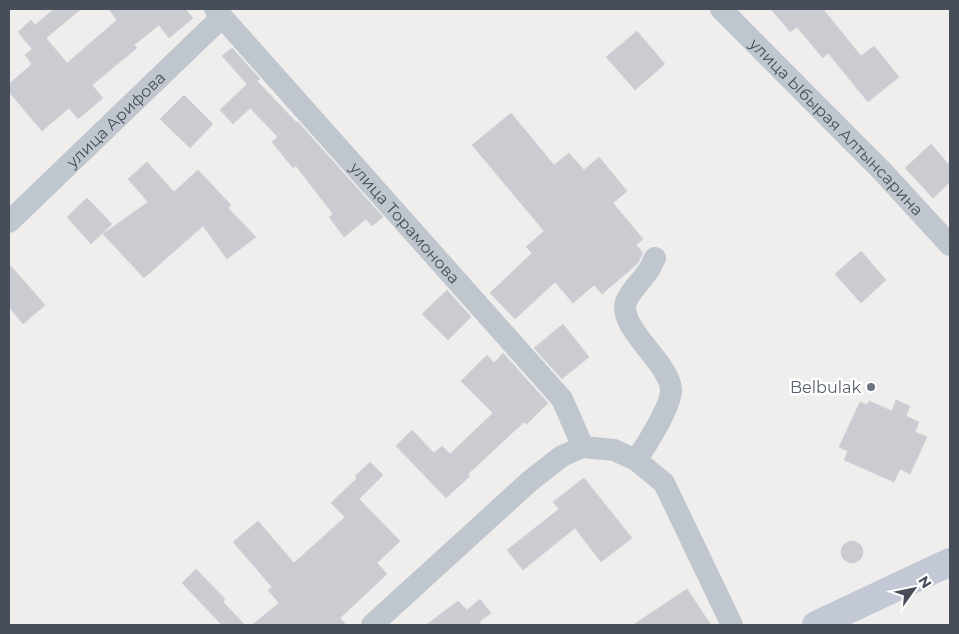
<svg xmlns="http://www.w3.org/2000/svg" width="959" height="634" viewBox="0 0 959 634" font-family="Montserrat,sans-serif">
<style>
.building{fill:#caccd2;stroke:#d2d3d8}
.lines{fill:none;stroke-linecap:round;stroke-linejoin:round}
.street{stroke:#bfc6ce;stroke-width:22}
.secondary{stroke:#c2c8d5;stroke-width:28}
.worship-dot{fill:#6b7280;stroke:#fff;stroke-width:2}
.labels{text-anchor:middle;stroke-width:5;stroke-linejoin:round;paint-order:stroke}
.street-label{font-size:16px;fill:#474e59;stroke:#fff}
.worship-label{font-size:16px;fill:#5b616d;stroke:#fff;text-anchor:end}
</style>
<rect width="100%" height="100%" fill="#f0eeed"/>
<!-- building -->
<g class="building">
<polygon points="54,9 81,9 46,38 67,63 117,20 109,9 185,9 193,18 169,38 159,25 134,45 137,48 92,85 103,98 78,119 69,108 42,131 9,92 9,84 32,64 25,55 32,49 18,32 31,20 35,25"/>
<polygon points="771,9 823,9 861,56 874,46 899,77 868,102 828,53 823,58 797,27 790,32"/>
<polygon points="637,31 665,64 635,90 606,57"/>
<polygon points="232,48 260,79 257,81 296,122 297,121 383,217 372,226 366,219 344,237 329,217 333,214 296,166 293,168 272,142 278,137 250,108 233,124 220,110 247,84 222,56"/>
<polygon points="184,95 213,124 190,148 160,119"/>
<polygon points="511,113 554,165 569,153 584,170 599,157 627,191 613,203 643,239 636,245 643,253 637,264 602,294 594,285 573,303 555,282 515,319 490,293 532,253 526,247 544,231 472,145"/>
<polygon points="931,144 950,166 950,182 933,198 905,168"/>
<polygon points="147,162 174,192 198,170 231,205 228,208 256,237 227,259 203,226 144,278 103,234 148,202 128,179"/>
<polygon points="87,198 112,224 91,244 67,217"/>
<polygon points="861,251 886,280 861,303 835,274"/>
<polygon points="9,264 45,305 23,324 9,307"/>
<polygon points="447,290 471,317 448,340 422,314"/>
<polygon points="563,324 589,357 562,379 534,348"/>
<polygon points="503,353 548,403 527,424 524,422 468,474 470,476 446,498 396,446 412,430 434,453 442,446 450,454 493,413 461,381 487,355 494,363"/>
<polygon points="896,400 910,406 906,416 919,422 915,432 927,437 910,474 900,469 894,482 844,460 848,451 839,447 860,402 867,405 869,401 892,411"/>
<polygon points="370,462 383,475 359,499 400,541 377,563 387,574 340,618 346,625 252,625 279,603 268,590 272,587 233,542 258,521 294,563 345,517 331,503 357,478 355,476"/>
<polygon points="584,478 632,538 601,562 575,528 523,570 507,550 559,509 553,502"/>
<circle cx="852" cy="552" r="11"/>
<polygon points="196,569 225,599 223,602 245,625 222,625 182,583"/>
<polygon points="687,589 711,625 633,625"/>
<polygon points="480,599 491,613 479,622 482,625 426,625 458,601 467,610"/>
</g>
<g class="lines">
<!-- street -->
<g class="street">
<path id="s1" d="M215 9 562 399 583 447"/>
<path id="s2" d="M721 9 881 170 950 245"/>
<path id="s3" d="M9 222 222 17"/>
<path d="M636 460C646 446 672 405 671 389 668 361 618 328 626 302 630 291 639 284 646 274 650 270 652 263 655 258"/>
<polyline points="372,625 530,481 562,456 583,447 614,450 636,460 664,483 732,625"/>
</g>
<!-- secondary -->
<polyline class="secondary" points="816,625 950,562"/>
</g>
<!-- markers -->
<circle class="worship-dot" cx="871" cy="387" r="5"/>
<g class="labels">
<!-- street labels -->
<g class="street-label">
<text dy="6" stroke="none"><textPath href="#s3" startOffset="148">улица Арифова</textPath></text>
<text dy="6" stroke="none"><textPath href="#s2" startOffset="165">улица Ыбырая Алтынсарина</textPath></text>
<text dy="6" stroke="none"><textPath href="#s1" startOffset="286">улица Торамонова</textPath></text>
</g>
<!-- worship labels -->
<g class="worship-label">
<text x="861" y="393">Belbulak</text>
</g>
</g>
<!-- border -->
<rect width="959" height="634" fill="none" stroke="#474e59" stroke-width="20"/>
<!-- north arrow -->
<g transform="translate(914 589) rotate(57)" stroke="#ffffff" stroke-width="4" paint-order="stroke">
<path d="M0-4L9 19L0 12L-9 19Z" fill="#474e59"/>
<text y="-8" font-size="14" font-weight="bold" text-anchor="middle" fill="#474e59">N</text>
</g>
</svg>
